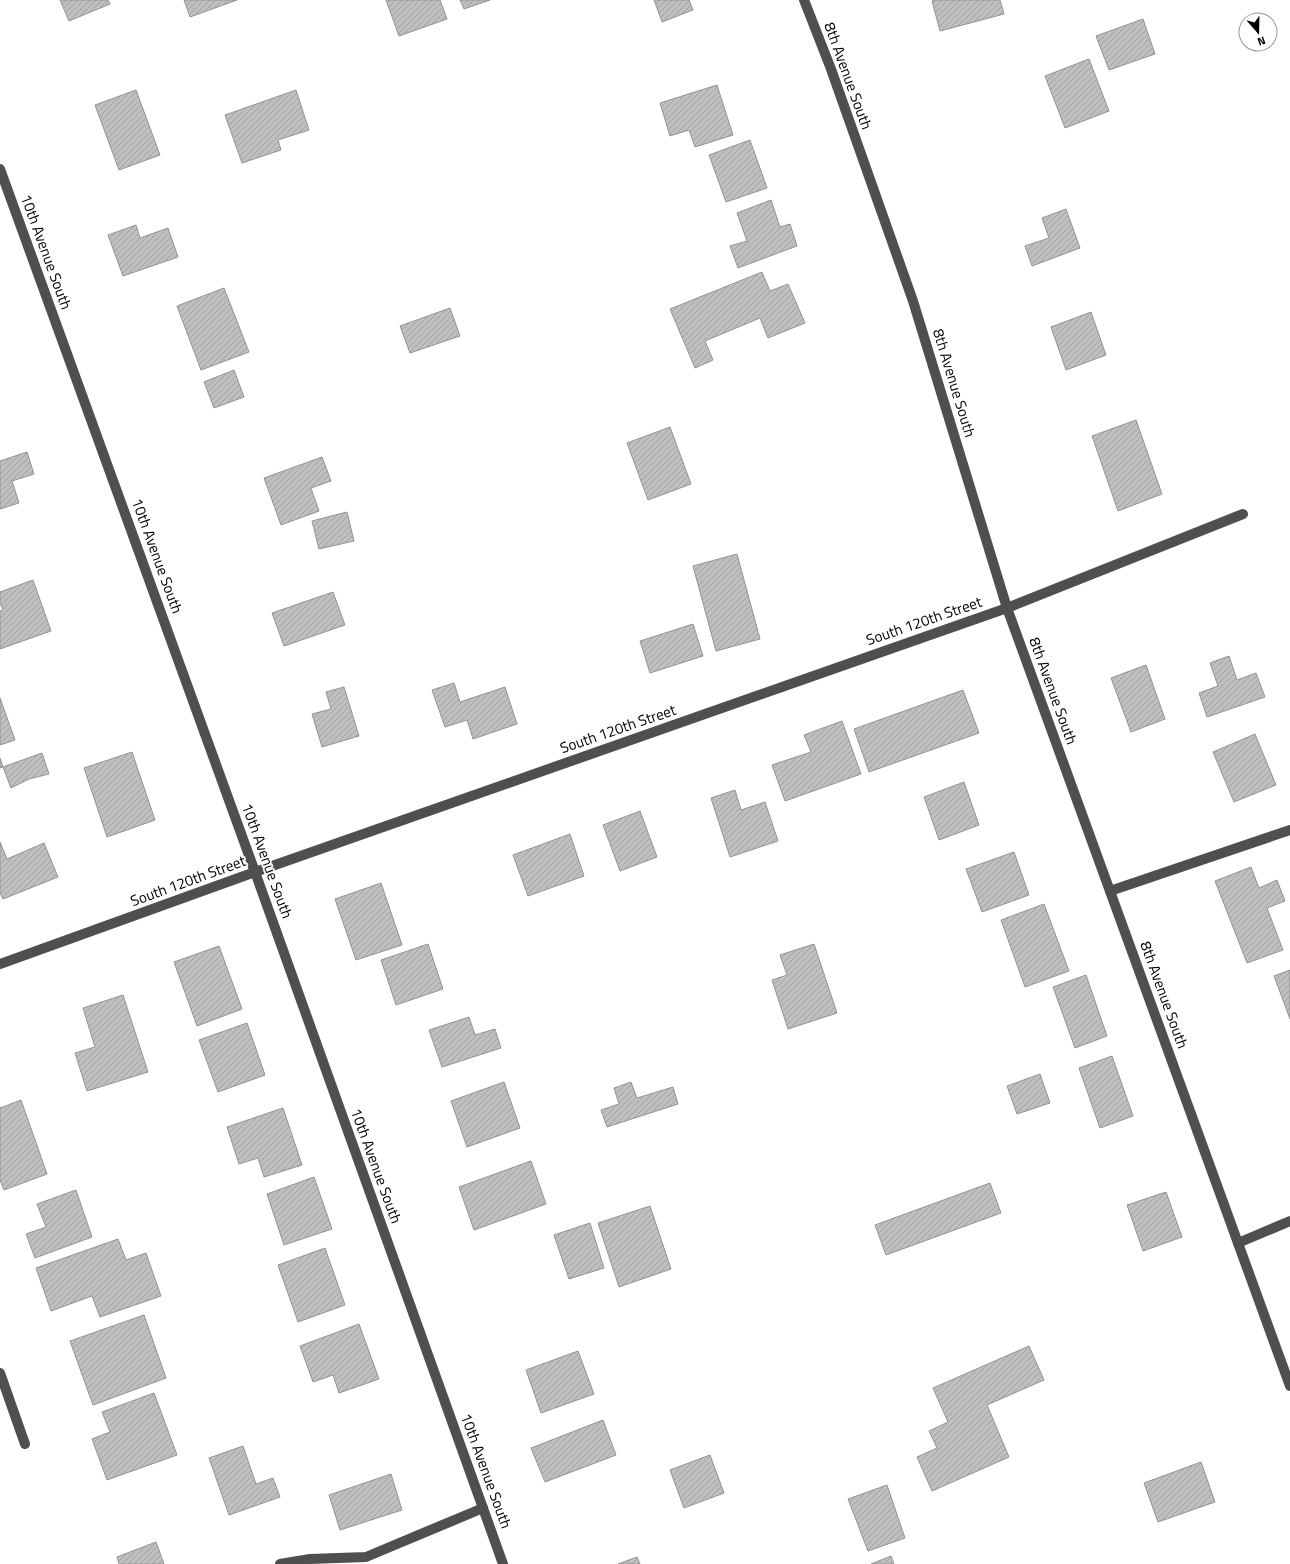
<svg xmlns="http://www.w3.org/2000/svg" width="1290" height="1564" viewBox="0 0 1290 1564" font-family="'Titillium Web',sans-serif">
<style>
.building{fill:url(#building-hatch);stroke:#939393}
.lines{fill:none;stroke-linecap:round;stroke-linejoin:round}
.minor{stroke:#4f4f4f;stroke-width:10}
.labels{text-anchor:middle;stroke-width:3.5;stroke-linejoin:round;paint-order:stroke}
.street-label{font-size:15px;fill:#000;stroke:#fff}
</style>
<defs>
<pattern id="building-hatch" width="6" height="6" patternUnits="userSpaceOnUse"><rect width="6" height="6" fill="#bfbfbf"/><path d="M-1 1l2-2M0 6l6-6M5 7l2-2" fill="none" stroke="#a2a2a2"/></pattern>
</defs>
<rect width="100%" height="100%" fill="#fff"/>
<!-- building -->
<g class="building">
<polygon points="60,0 108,0 110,4 69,21"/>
<polygon points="184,0 237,0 190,17"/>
<polygon points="386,0 440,0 447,19 399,36"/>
<polygon points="460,0 490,0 464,9"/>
<polygon points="654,0 689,0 693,10 662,22"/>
<polygon points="935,0 1000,0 1004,14 940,31 932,1"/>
<polygon points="1143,19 1155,54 1109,70 1096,36"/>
<polygon points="1089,59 1109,111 1065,128 1045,76"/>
<polygon points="717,85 733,135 695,147 689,130 670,136 660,103"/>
<polygon points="136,90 160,155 119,170 95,105"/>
<polygon points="296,90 309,130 278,140 281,150 242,163 225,115"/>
<polygon points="750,140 767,188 726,202 709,155"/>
<polygon points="771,200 780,227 790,224 797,246 738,268 730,246 747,241 737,213"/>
<polygon points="1066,209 1080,248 1032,266 1025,246 1049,238 1042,218"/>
<polygon points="136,225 140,238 168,228 178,257 123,276 108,235"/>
<polygon points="762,272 770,291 788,284 805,323 768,338 760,318 705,341 713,360 695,368 670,309"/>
<polygon points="224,288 249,352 201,370 177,306"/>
<polygon points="450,308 460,336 410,353 400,326"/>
<polygon points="1091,312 1106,355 1066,370 1051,327"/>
<polygon points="234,370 244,397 214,408 204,382"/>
<polygon points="1136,420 1162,494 1118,511 1092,436"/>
<polygon points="670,427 691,484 648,500 627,443"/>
<polygon points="27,452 34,474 12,481 19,503 0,509 0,461"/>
<polygon points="322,457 331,481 311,488 319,511 281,525 264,478"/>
<polygon points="347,512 354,541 319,549 312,521"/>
<polygon points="737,554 760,639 716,651 693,566"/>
<polygon points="33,580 51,631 0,649 0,611 3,610 0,603 0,592"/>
<polygon points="333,592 345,625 284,646 272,613"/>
<polygon points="693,624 703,656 650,673 640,641"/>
<polygon points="1229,656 1237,680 1256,673 1265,697 1207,717 1199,693 1218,686 1210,663"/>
<polygon points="1146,665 1165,719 1131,732 1111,678"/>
<polygon points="454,683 460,702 505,687 517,724 473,739 467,720 445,727 432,690"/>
<polygon points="344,687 359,736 322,747 312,714 331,709 326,692"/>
<polygon points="963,690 979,733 869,772 854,729"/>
<polygon points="0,698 15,740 0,745"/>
<polygon points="842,721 861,774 785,801 772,765 811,752 804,735"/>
<polygon points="1255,734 1276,785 1234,802 1213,752"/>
<polygon points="132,752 155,820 107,837 84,768"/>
<polygon points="42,753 49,774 29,779 11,788 3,767"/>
<polygon points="0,758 3,767 0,768"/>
<polygon points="964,782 979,825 939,840 924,797"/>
<polygon points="735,790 741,810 765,802 778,841 730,857 711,798"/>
<polygon points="640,811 657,857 620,871 603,825"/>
<polygon points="570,834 584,876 528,896 513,855"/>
<polygon points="0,842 7,859 44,843 58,877 3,899 0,893"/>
<polygon points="1014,852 1029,895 982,912 966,869"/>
<polygon points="1251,867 1259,888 1277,880 1285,901 1267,908 1283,950 1247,963 1215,881"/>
<polygon points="381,883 402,945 356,960 335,899"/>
<polygon points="1044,904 1069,971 1025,987 1001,920"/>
<polygon points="428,944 443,989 396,1005 381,960"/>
<polygon points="814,944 837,1013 788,1029 772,980 787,975 780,955"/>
<polygon points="219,946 242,1009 197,1026 174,962"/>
<polygon points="1290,970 1290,1019 1274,976"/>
<polygon points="1086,975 1107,1036 1075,1048 1053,987"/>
<polygon points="123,995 148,1072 87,1091 75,1053 95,1047 83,1008"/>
<polygon points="469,1017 475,1035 495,1029 501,1048 442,1067 429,1030"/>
<polygon points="247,1023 265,1075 218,1092 199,1040"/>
<polygon points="1112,1056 1133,1116 1100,1128 1079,1068"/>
<polygon points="1040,1074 1050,1103 1017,1114 1007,1086"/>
<polygon points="504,1082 520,1128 467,1147 451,1101"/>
<polygon points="631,1082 637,1098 673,1087 678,1104 607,1127 601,1110 619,1104 614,1088"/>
<polygon points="21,1100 47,1174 4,1190 0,1180 0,1108"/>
<polygon points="283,1108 302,1165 264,1177 258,1158 239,1164 227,1127"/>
<polygon points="531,1161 546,1204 474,1230 459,1187"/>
<polygon points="314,1177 332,1229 284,1245 267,1194"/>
<polygon points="990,1183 1001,1213 886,1255 875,1225"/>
<polygon points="76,1190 92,1237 35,1258 26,1234 46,1227 37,1204"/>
<polygon points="1166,1192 1182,1237 1143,1251 1127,1205"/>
<polygon points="650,1206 671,1269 619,1287 598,1223"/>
<polygon points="590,1223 604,1268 569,1279 554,1235"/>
<polygon points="118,1239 126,1260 146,1253 161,1296 100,1317 92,1296 51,1311 36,1268"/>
<polygon points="325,1248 345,1305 298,1322 278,1265"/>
<polygon points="144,1315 166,1378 93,1405 70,1341"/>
<polygon points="359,1324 379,1379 339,1393 333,1375 313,1382 300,1346"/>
<polygon points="1029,1346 1044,1380 987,1405 1009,1457 932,1491 917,1457 937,1448 929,1431 948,1422 933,1388"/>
<polygon points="578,1351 594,1394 541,1413 526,1370"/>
<polygon points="154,1393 177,1455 107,1480 92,1439 110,1432 102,1412"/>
<polygon points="603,1420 616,1455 545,1482 531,1448"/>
<polygon points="243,1446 256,1484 273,1478 280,1497 229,1515 209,1458"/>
<polygon points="710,1455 724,1493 684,1508 670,1470"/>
<polygon points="1201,1462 1215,1502 1158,1522 1144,1483"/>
<polygon points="391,1474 402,1510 340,1530 329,1495"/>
<polygon points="887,1485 905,1538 868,1551 848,1499"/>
<polygon points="156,1542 164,1564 119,1564 117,1557"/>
<polygon points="891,1556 894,1564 871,1564"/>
<polygon points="637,1557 640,1564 618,1564"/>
</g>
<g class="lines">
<!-- minor -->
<g class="minor">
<polyline points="804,0 831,69 913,301 1007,608 1290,1386"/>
<polyline points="0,169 255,872 503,1564"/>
<polyline points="1110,891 1290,830"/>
<polyline points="0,964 255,872 1007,608 1243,514"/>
<polyline points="1238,1243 1290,1221"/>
<polyline points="0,1373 25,1444"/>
<polyline points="280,1564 310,1559 366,1557 483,1508"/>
</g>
</g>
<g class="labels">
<!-- street labels -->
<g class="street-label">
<text transform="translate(848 76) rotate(70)" y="5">8th Avenue South</text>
<text transform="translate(46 252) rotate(70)" y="5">10th Avenue South</text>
<text transform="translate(954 383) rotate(73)" y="5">8th Avenue South</text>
<text transform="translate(157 556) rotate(70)" y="5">10th Avenue South</text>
<text transform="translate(924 621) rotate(-19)" y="5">South 120th Street</text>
<text transform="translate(1053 691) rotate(70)" y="5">8th Avenue South</text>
<text transform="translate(618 729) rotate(-19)" y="5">South 120th Street</text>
<text transform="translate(267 861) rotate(70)" y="5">10th Avenue South</text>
<text transform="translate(188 881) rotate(-20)" y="5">South 120th Street</text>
<text transform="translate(1164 995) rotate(70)" y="5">8th Avenue South</text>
<text transform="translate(376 1166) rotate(70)" y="5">10th Avenue South</text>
<text transform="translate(486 1471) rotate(70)" y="5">10th Avenue South</text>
</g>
</g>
<!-- north arrow -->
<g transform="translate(1258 32) rotate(160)"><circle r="19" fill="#ffffff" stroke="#999999"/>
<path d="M0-3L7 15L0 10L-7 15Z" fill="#000000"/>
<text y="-6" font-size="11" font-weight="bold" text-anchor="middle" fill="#000000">N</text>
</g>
</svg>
